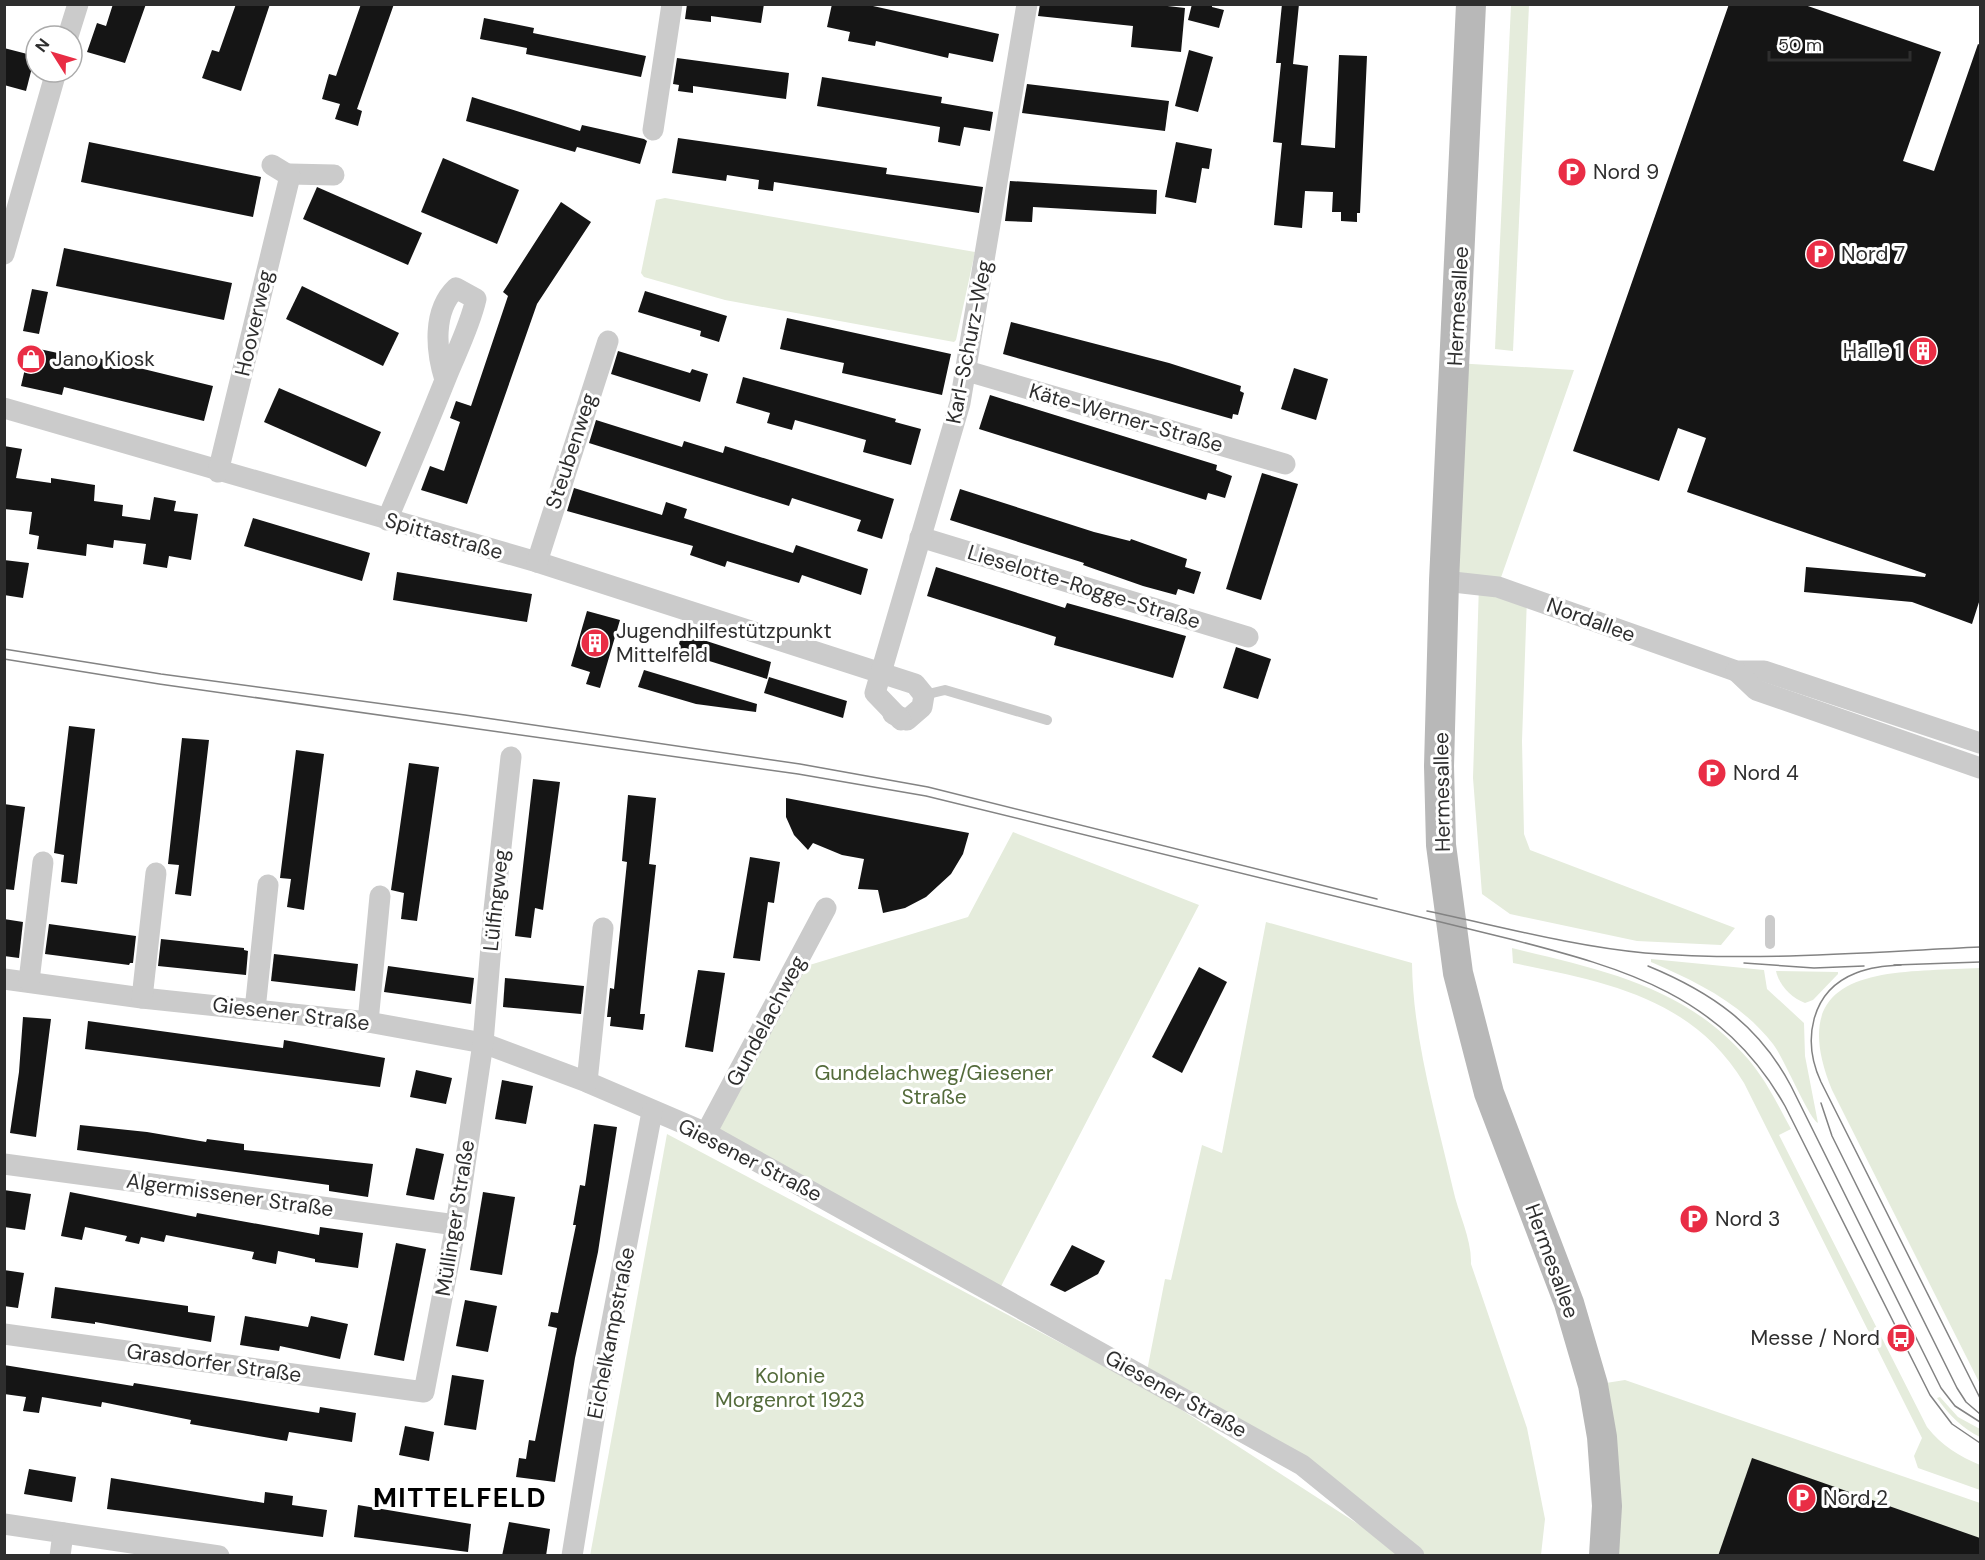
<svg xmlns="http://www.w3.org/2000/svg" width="1985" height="1560" viewBox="0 0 1985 1560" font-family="'DM Sans',sans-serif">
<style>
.green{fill:#e5ecdc}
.building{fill:#151515}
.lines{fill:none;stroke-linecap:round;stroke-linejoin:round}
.lane{stroke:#cbcbcb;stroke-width:10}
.street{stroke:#cbcbcb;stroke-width:21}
.secondary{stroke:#b8b8b8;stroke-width:30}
.tram{stroke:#838383;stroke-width:1.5}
.labels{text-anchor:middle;stroke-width:6;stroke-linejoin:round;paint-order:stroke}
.poi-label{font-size:21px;fill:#2e2e2e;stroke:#fff;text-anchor:start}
.street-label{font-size:21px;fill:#2e2e2e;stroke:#fff}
.park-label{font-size:21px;fill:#546b3b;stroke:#fff}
.district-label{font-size:27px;font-weight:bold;letter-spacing:1.5px;fill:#000;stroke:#fff}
</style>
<rect width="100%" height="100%" fill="#fff"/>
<!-- green -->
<g class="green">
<polygon points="1511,5 1529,5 1513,351 1495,349"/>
<polygon points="665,198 975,252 956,340 954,342 725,300 644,277 641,273 656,200"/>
<polygon points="1455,363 1574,370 1498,586 1527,597 1522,741 1524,834 1530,850 1735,928 1721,945 1637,941 1510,914 1482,894 1473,778 1479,584 1444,581"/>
<polygon points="1013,832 1199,905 997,1294 706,1133 793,970 968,917"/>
<path d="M1266 922 1412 963C1413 1039 1436 1115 1453 1189 1458 1213 1472 1239 1471 1264L1527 1428 1545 1519 1541 1555H1414L1302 1465 1146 1376 1165 1279 1171 1280 1202 1145 1222 1153Z"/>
<path d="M1512 948C1601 970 1684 985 1748 1059 1766 1080 1778 1105 1791 1129L1779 1135 1927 1427C1942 1446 1959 1456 1980 1465V1490L1918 1468 1914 1456 1922 1438 1744 1083C1692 997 1605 982 1513 963Z"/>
<path d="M1651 959 1764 970 1767 989 1804 1023 1805 1056 1818 1123C1809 1119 1784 1058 1773 1044 1741 1003 1697 982 1651 962Z"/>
<path d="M1980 968V1384L1832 1090C1780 962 1895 973 1980 968Z"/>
<path d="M1776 971 1838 972V974L1813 1000 1805 1003C1791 998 1779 985 1776 971Z"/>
<polygon points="667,1134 1157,1394 1406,1555 590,1556"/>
<polygon points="1625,1380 1980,1503 1980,1555 1604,1555 1593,1385"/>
<path d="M1940 1397 1958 1417 1980 1429V1437C1962 1428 1949 1415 1937 1398Z"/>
</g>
<!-- building -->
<g class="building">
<polygon points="113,4 146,4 125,63 87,52 97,23 106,26"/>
<polygon points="236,4 270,4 241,91 202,78 212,50 219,52"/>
<polygon points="361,4 394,4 357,109 362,111 358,126 335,119 340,104 322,99 329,74 336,76"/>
<polygon points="687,4 764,4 761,23 711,16 711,22 685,19"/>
<polygon points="832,4 864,4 999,34 993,62 949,53 948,58 876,41 875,46 848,41 850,32 827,27"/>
<polygon points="1040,4 1150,4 1185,8 1181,52 1131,47 1133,26 1038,16"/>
<polygon points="1192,4 1212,4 1212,7 1224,10 1219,28 1188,20"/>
<polygon points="1282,4 1299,4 1293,64 1308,66 1301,145 1335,148 1339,55 1367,56 1360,213 1357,213 1357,222 1341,221 1341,212 1332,212 1333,192 1305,191 1302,228 1274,225 1282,143 1273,142 1281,63 1276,63"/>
<polygon points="1729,4 1802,4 1941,52 1903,161 1934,171 1978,44 1980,45 1980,599 1972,624 1912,602 1804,592 1806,567 1925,577 1926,574 1687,492 1706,438 1678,428 1659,481 1573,451"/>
<polygon points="484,18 534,28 533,33 646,56 641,77 526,54 527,48 480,39"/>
<polygon points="4,48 35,56 26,91 4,85"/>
<polygon points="1189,50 1213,57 1198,112 1175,106"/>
<polygon points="677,58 789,73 786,99 693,86 693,93 678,91 679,85 673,84"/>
<polygon points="822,77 942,97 941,103 993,112 990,131 964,127 960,146 938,142 940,127 817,106"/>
<polygon points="1027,84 1169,101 1165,131 1022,113"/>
<polygon points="472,97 580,131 582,125 644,139 647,141 640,164 577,147 575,152 466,121"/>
<polygon points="678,138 887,168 886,174 983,187 979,213 774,182 773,191 758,189 759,180 727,175 726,181 672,173"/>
<polygon points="89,142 261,177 253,217 81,182"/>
<polygon points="1176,142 1212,149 1209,169 1202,168 1196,203 1165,197"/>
<polygon points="443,158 519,190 497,244 421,212"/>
<polygon points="1010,181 1157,190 1156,214 1033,207 1032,222 1005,221"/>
<polygon points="317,187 422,233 408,265 303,219"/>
<polygon points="561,202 591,222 537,304 467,504 421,490 430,466 444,471 460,422 450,418 456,401 471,406 508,296 503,292"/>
<polygon points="64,248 232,283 224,320 56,286"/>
<polygon points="302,286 399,333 383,366 286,319"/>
<polygon points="32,289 48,292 39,334 23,331"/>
<polygon points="645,291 727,316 719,342 700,336 701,331 638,312"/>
<polygon points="787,318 951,354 942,395 842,373 844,363 780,349"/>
<polygon points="1011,322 1169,363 1241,386 1240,391 1244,393 1238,415 1233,414 1232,419 1003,354"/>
<polygon points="30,347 81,358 82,354 213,386 204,421 64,387 62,395 21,386"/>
<polygon points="618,351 690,373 692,369 708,374 700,402 611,374"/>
<polygon points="1294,368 1328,379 1316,420 1281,409"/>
<polygon points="743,377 896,419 895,422 921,429 911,465 863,452 866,440 795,420 792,430 767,423 770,413 736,403"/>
<polygon points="279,388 381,432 366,467 264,422"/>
<polygon points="990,395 1217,465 1216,470 1232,476 1225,498 1208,493 1206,500 979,429"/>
<polygon points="596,420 682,447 684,441 723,453 725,446 894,499 882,539 857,531 861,520 792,498 789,506 589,443"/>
<polygon points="4,446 22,449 16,478 51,483 51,478 95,485 94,501 123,505 122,516 150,520 154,497 176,501 174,511 198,514 191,560 169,556 167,568 143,564 146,544 114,540 113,548 87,544 86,556 37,549 39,536 29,534 32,512 4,509"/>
<polygon points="1262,473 1298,484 1261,600 1226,589"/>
<polygon points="574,488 662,515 666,502 687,509 684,518 793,553 796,545 868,569 861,595 802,575 799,583 727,561 725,567 690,555 693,546 567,511"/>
<polygon points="960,489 1094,532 1130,541 1131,539 1187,559 1185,567 1201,572 1194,594 1178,589 1176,595 1143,586 1083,565 1084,563 950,520"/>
<polygon points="253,518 370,553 362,581 244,546"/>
<polygon points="4,560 29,563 23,598 4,595"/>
<polygon points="936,567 1065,608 1067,603 1186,636 1173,678 1054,645 1056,637 927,596"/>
<polygon points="397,572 532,594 527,622 393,600"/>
<polygon points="587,611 620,620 600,688 586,684 590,672 571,666"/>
<polygon points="682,633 771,662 767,679 677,651"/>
<polygon points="1236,647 1271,659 1258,699 1223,688"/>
<polygon points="644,670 757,704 756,712 696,704 638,687"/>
<polygon points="769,677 847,701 843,718 764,693"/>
<polygon points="69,726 95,729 77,884 61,882 64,855 54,853"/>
<polygon points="182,738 209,740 191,896 175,894 179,865 168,864"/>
<polygon points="296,750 324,754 304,910 287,907 291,879 280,878"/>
<polygon points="409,763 439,767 417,921 401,919 404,893 391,890"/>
<polygon points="533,779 560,782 543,910 535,908 531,938 515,936"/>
<polygon points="628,795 656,798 649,864 656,865 640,1014 645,1014 643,1030 610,1026 611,1017 607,1017 610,988 614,989 627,862 622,861"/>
<polygon points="786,798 969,833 963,854 951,874 926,897 905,908 883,913 878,890 858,889 864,859 842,855 813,843 808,850 794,835 786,817"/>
<polygon points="4,804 25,807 14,890 4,889"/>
<polygon points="750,857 780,862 774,903 768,902 760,961 733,958"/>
<polygon points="4,919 23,922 19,958 4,956"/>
<polygon points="49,924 136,936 133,963 130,963 129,965 45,954"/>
<polygon points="161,939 244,948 244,950 248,951 246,975 158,966"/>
<polygon points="274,954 358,964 355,991 271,981"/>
<polygon points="388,966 474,978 471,1004 384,992"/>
<polygon points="1199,967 1227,982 1182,1073 1152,1057"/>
<polygon points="698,970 725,973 713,1052 685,1047"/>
<polygon points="505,978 584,986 581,1014 503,1007"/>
<polygon points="23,1017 51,1019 36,1137 10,1133 19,1072"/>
<polygon points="88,1021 283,1048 284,1040 385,1058 380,1087 85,1049"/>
<polygon points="416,1070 452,1078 446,1104 410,1097"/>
<polygon points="502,1080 533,1086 526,1124 495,1119"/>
<polygon points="594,1124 617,1127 598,1252 575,1358 555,1482 516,1477 519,1458 526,1459 529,1440 535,1441 557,1328 548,1326 551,1312 558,1313 576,1225 573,1225 580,1185 585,1186"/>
<polygon points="80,1125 147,1132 206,1142 207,1139 244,1144 244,1150 373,1164 368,1197 329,1191 329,1185 77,1150"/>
<polygon points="416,1148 444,1154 434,1200 406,1195"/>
<polygon points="4,1190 31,1194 25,1230 4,1227"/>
<polygon points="70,1192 196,1217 197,1213 319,1235 320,1227 363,1233 358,1268 315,1262 315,1259 278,1251 276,1264 252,1259 254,1252 166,1235 164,1242 141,1237 139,1244 125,1241 127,1236 85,1227 82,1240 61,1236"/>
<polygon points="483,1192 515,1197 502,1275 470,1270"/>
<polygon points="396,1243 426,1249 404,1361 374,1355"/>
<polygon points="1072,1245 1105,1261 1098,1274 1065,1292 1050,1285"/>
<polygon points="4,1270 24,1273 18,1308 4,1306"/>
<polygon points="55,1287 188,1306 188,1312 215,1316 211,1342 95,1322 95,1324 51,1318"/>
<polygon points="465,1300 497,1306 488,1352 456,1346"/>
<polygon points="245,1316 308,1327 311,1316 348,1324 340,1359 280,1346 279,1351 240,1345"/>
<polygon points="4,1365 133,1386 134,1383 319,1413 320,1407 356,1413 352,1442 289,1432 287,1441 190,1424 191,1420 102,1402 101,1407 42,1397 39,1413 23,1411 26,1397 4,1394"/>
<polygon points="452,1375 484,1380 476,1430 444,1425"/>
<polygon points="405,1426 434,1432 429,1461 399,1455"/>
<polygon points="1752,1458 1980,1538 1980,1556 1718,1556"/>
<polygon points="29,1469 76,1477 72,1502 24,1494"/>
<polygon points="111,1478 264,1503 265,1492 293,1496 292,1505 327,1510 323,1537 107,1509"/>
<polygon points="358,1505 471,1524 468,1552 354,1537"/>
<polygon points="509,1522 550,1529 546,1556 502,1556"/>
</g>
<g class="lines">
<!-- lane -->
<g class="lane">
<polyline points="924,695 945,690 1047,720"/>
<polyline points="1770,920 1770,944"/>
</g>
<!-- street -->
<g class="street">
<polyline points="68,36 78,4"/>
<polyline points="653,130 672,4"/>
<polyline points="290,174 334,175"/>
<polyline points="4,254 56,72"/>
<polyline points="967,371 1285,464"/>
<polyline points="4,408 537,562 915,684 924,695 922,707 907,720 893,714"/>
<polyline points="218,472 290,176 272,165"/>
<path d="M387 520C408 471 428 423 448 373 458 349 470 325 476 299L456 288C432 311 436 351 445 380"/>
<polyline points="920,537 1248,637"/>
<polyline points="537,562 608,341"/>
<polyline points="1444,581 1498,587 1736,671 1764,671 1980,743"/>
<polyline points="1736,671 1756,690 1980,768"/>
<polyline points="901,720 875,693 960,403 1027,4"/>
<polyline points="4,979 142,998 368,1022 483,1043 587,1082 706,1133 1302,1465 1414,1556"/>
<polyline points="29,981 43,862"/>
<polyline points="142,998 156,873"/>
<polyline points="255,1010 268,885"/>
<polyline points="368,1022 380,896"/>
<polyline points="587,1082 603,928"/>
<polyline points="706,1133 826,908"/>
<polyline points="4,1164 456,1225"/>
<polyline points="4,1334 424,1392 456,1225 483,1043 494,910 511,757"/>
<polyline points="4,1524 219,1556"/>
<polyline points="60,1556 63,1533"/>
<polyline points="572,1556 599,1389 652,1112"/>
</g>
<!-- secondary -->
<polyline class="secondary" points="1471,4 1444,581 1439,766 1441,845 1458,973 1489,1093 1569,1303 1593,1385 1602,1437 1607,1506 1604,1556"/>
<!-- tram -->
<g class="tram">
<polyline points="4,649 161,674 465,715 800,764 928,787 1377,899"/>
<path d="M4 659 159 684 798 774 926 796 1510 939C1626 969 1722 995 1785 1106L1930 1395 1952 1424 1980 1443"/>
<path d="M1427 911C1499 926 1571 946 1645 953 1756 962 1869 952 1980 947"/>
<polyline points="1744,963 1814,968 1864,966"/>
<polyline points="1894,965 1980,962"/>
<path d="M1901 965C1886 966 1870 967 1856 973 1810 991 1802 1041 1821 1082L1980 1398"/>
<path d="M1648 966C1711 992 1759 1025 1791 1086L1941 1388 1955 1406 1980 1422"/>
<polyline points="1821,1103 1832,1136 1957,1388 1966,1402 1980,1414"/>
</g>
</g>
<!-- icons -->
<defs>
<g id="parking-disc" transform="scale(1.5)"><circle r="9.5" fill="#e92d45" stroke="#fff"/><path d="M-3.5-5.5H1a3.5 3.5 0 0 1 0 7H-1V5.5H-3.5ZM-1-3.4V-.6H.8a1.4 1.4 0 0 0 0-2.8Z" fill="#fff"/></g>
<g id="building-disc" transform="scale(1.5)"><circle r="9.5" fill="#e92d45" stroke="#fff"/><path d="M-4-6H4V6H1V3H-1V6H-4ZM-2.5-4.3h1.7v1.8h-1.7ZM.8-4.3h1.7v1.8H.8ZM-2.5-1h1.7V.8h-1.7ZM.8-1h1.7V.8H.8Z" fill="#fff"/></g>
<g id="shop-disc" transform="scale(1.5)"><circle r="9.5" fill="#e92d45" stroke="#fff"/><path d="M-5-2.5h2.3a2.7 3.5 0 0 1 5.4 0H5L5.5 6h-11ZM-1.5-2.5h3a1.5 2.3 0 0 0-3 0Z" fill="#fff"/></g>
<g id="bus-disc" transform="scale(1.5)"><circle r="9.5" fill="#e92d45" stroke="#fff"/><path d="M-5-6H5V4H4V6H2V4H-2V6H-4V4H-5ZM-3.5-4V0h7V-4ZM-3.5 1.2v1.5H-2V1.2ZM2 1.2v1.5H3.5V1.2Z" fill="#fff"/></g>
</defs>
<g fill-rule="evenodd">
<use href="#parking-disc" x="1572" y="172"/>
<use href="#parking-disc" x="1820" y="254"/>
<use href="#building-disc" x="1923" y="351"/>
<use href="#shop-disc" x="31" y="359"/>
<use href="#building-disc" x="595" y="643"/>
<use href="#parking-disc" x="1712" y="773"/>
<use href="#parking-disc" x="1694" y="1219"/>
<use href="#bus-disc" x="1901" y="1338"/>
<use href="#parking-disc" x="1802" y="1498"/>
</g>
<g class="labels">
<!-- poi labels -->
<g class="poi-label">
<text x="1593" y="179">Nord 9</text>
<text x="1841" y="261">Nord 7</text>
<text x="1902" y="358" text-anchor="end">Halle 1</text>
<text x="52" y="366">Jano Kiosk</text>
<text x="616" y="638">Jugendhilfestützpunkt<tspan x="616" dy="24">Mittelfeld</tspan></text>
<text x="1733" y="780">Nord 4</text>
<text x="1715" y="1226">Nord 3</text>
<text x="1880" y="1345" text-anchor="end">Messe / Nord</text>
<text x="1823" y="1505">Nord 2</text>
</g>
<!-- street labels -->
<g class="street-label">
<text transform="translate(1458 306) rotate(-87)" y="7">Hermesallee</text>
<text transform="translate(254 323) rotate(-77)" y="7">Hooverweg</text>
<text transform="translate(969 342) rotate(-79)" y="7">Karl-Schurz-Weg</text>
<text transform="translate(1126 418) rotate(16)" y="7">Käte-Werner-Straße</text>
<text transform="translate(571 451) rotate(-72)" y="7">Steubenweg</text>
<text transform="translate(444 536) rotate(16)" y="7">Spittastraße</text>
<text transform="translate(1084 587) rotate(17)" y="7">Lieselotte-Rogge-Straße</text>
<text transform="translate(1591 620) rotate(20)" y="7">Nordallee</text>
<text transform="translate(1442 792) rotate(-91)" y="7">Hermesallee</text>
<text transform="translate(496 900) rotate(-84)" y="7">Lülfingweg</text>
<text transform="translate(291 1014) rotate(7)" y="7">Giesener Straße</text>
<text transform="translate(766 1021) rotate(-62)" y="7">Gundelachweg</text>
<text transform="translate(750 1160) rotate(27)" y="7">Giesener Straße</text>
<text transform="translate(230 1195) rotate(8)" y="7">Algermissener Straße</text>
<text transform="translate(455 1218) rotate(-81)" y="7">Müllinger Straße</text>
<text transform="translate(1552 1261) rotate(70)" y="7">Hermesallee</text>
<text transform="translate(611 1333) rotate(-79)" y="7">Eichelkampstraße</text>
<text transform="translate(214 1363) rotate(8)" y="7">Grasdorfer Straße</text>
<text transform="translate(1176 1394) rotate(29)" y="7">Giesener Straße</text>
</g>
<!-- park labels -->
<g class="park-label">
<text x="934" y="1080">Gundelachweg/Giesener<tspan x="934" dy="24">Straße</tspan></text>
<text x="790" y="1383">Kolonie<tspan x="790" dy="24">Morgenrot 1923</tspan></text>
</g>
<!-- district labels -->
<g class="district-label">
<text x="460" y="1507">MITTELFELD</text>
</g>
</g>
<!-- border -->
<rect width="1985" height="1560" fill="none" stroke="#2e2e2e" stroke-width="12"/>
<!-- north arrow -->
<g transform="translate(54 54) rotate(307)"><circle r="28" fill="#ffffff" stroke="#ababab" stroke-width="1.5"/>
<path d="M0-4.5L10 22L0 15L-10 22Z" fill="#e92d45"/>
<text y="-9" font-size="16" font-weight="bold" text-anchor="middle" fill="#2e2e2e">N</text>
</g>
<!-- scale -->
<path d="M1769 51v9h141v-9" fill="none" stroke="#2e2e2e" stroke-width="3"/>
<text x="1778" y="51" font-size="18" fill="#2e2e2e" stroke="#ffffff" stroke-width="4.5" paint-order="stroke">50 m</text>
</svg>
